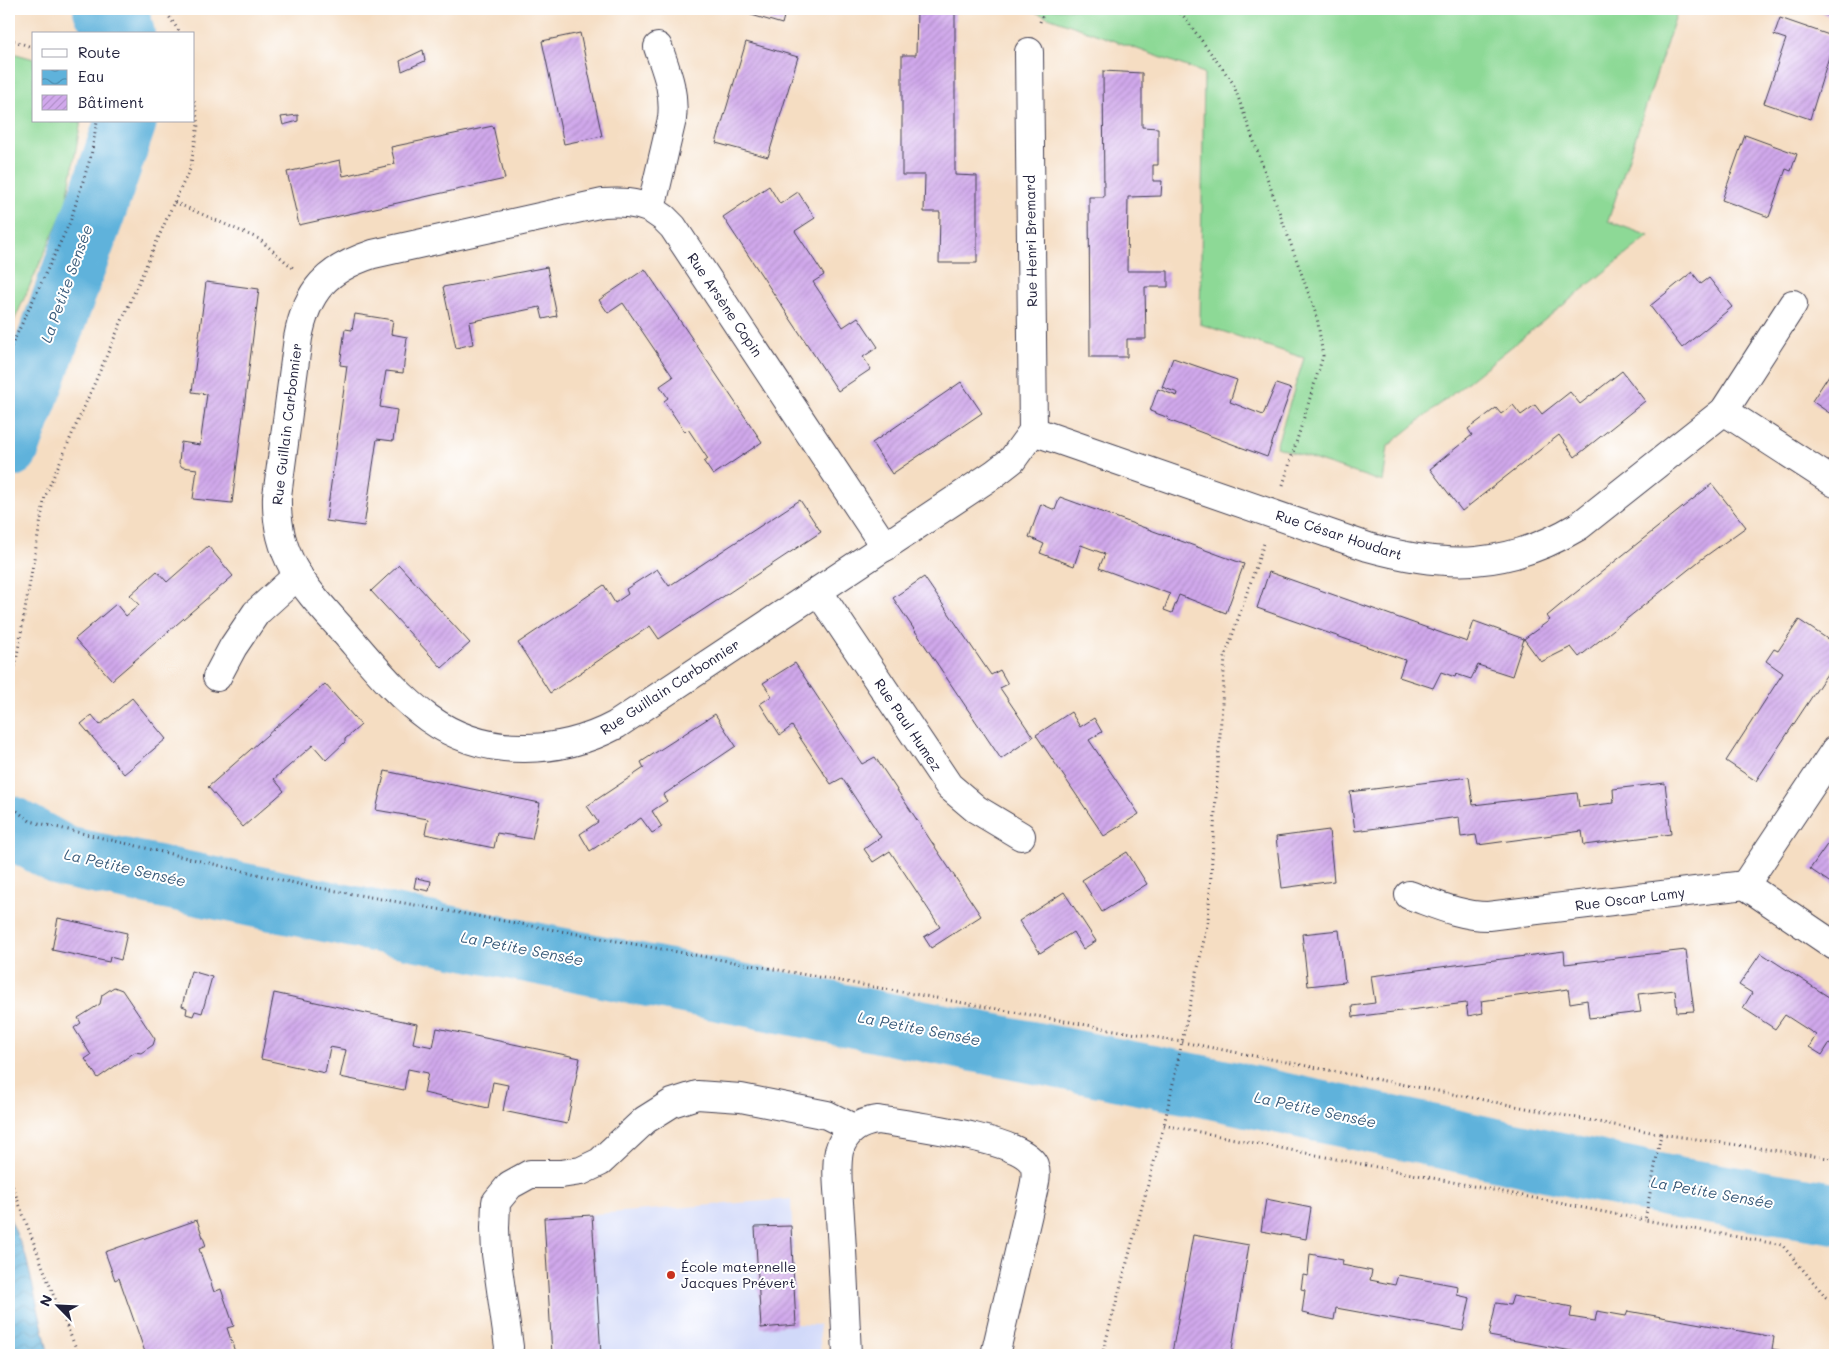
<svg xmlns="http://www.w3.org/2000/svg" width="1844" height="1364" viewBox="0 0 1844 1364" font-family="Mali,sans-serif">
<style>
.built{fill:#d1d9f9}
.grass{fill:#8dd996;stroke:#587e68}
.water{fill:url(#water-waves);stroke:#406a8b}
.lines{fill:none;stroke-linecap:round;stroke-linejoin:round}
.river{stroke:#5fb2db;stroke-width:62}
.building{fill:url(#building-hatch)}
.minor-casing{stroke:#423e4f;stroke-width:30}
.path{stroke:#423e4f;stroke-width:3;stroke-dasharray:1 4;stroke-linecap:butt}
.minor{stroke:#fff;stroke-width:28}
.poi-dot{fill:#c8321e;stroke:#fff;stroke-width:2}
.labels{text-anchor:middle;stroke-width:4;stroke-linejoin:round;paint-order:stroke}
.street-label{font-size:14px;fill:#22223b;stroke:#fff}
.poi-label{font-size:14px;fill:#22223b;stroke:#fff;text-anchor:start}
.water-label{font-size:15px;font-style:italic;fill:#3a5c7b;stroke:#fff}
</style>
<defs>
<pattern id="water-waves" width="16" height="10" patternUnits="userSpaceOnUse" patternTransform="scale(1.25)"><rect width="16" height="10" fill="#5fb2db"/><path d="M0 5q4-4 8 0t8 0" fill="none" stroke="#4e90b3"/></pattern>
<pattern id="building-hatch" width="6" height="6" patternUnits="userSpaceOnUse" patternTransform="scale(1.25)"><rect width="6" height="6" fill="#d0a8eb"/><path d="M-1 1l2-2M0 6l6-6M5 7l2-2" fill="none" stroke="#b290ca"/></pattern>
</defs>
<rect width="100%" height="100%" fill="#fff"/>
<filter id="ink" filterUnits="userSpaceOnUse"><feTurbulence type="fractalNoise" baseFrequency=".02" numOctaves="2"/><feDisplacementMap in="SourceGraphic" scale="10" xChannelSelector="R" yChannelSelector="G"/><feConvolveMatrix kernelMatrix="1 2 1 2 8 2 1 2 1" color-interpolation-filters="sRGB"/></filter>
<filter id="wash" filterUnits="userSpaceOnUse"><feTurbulence type="fractalNoise" baseFrequency=".0096" numOctaves="4" result="noise"/><feDisplacementMap in="SourceGraphic" scale="20" xChannelSelector="R" yChannelSelector="G"/><feGaussianBlur stdDeviation="1.12" result="paint"/><feColorMatrix in="noise" values="0 0 0 0 0 0 0 0 0 0 0 0 0 0 0 0 0 1.4 0 .05"/><feComposite in="paint" operator="in"/></filter>
<g filter="url(#wash)">
<rect width="100%" height="100%" fill="#f5ddc2"/>
<!-- built -->
<polygon class="built" points="791,1199 796,1324 819,1325 821,1355 552,1355 544,1218"/>
<!-- grass -->
<g class="grass">
<polygon points="1026,9 1678,9 1608,221 1649,236 1388,446 1383,482 1276,447 1304,358 1200,324 1204,73"/>
<polygon points="9,52 34,59 34,121 81,121 66,205 9,332"/>
</g>
<!-- water -->
<polygon class="water" points="9,1216 26,1257 49,1355 9,1355"/>
<g class="lines">
<!-- river -->
<g class="river">
<polyline points="104,9 119,17 124,34"/>
<polyline points="9,447 95,211 126,121"/>
<polyline points="9,826 65,857 393,925 1216,1089 1676,1188 1835,1213"/>
</g>
</g>
<g id="blocks">
<!-- building -->
<g class="building">
<polygon points="731,9 786,9 782,24"/>
<polygon points="917,9 955,9 955,175 977,176 977,263 939,263 940,212 924,212 925,175 902,175 902,55 916,55"/>
<polygon points="1810,9 1835,9 1835,18"/>
<polygon points="1780,18 1835,37 1810,119 1764,103 1786,39 1774,35"/>
<polygon points="580,33 602,136 564,144 542,41"/>
<polygon points="746,42 798,57 768,157 716,143"/>
<polygon points="423,50 425,61 402,71 400,61"/>
<polygon points="1103,71 1142,73 1142,127 1158,128 1158,165 1153,165 1153,181 1162,181 1161,196 1128,197 1127,271 1168,271 1168,287 1145,287 1146,339 1127,339 1127,357 1090,357 1089,197 1104,197"/>
<polygon points="298,115 298,121 283,125 281,117"/>
<polygon points="493,126 505,179 299,225 287,172 340,160 343,176 395,164 391,147"/>
<polygon points="1745,135 1797,154 1791,171 1786,169 1769,217 1722,200"/>
<polygon points="769,186 780,204 798,192 815,218 795,231 824,275 813,282 843,327 858,317 878,347 863,357 871,369 838,391 723,217"/>
<polygon points="547,267 557,316 543,319 540,307 469,322 473,344 456,348 443,287"/>
<polygon points="645,269 762,442 713,475 704,462 708,459 688,429 685,432 664,401 668,398 660,386 673,377 623,303 608,313 599,300"/>
<polygon points="1692,272 1701,284 1709,278 1732,307 1682,348 1650,306"/>
<polygon points="206,282 259,289 232,503 193,499 197,469 182,467 179,463 181,442 200,445 207,394 192,392"/>
<polygon points="355,314 393,320 391,334 407,337 403,373 386,371 380,407 397,410 393,441 377,439 364,526 326,521 347,366 340,365 345,329 352,330"/>
<polygon points="1173,358 1237,380 1230,402 1263,415 1276,384 1291,389 1267,457 1168,420 1169,418 1150,411 1158,389 1177,396 1178,393 1162,387"/>
<polygon points="1835,366 1835,417 1812,401"/>
<polygon points="1622,371 1645,401 1575,457 1559,435 1462,511 1430,469 1472,435 1468,429 1496,408 1501,414 1513,405 1521,415 1535,405 1542,414 1570,392 1580,404"/>
<polygon points="961,382 982,413 892,474 872,443"/>
<polygon points="1712,484 1746,527 1703,558 1579,657 1571,647 1541,662 1524,639 1512,676 1478,665 1471,679 1456,674 1455,677 1441,672 1433,688 1399,677 1405,660 1257,608 1269,572 1467,642 1474,621 1524,639 1550,620 1547,616 1559,606"/>
<polygon points="1060,497 1244,564 1226,613 1179,595 1172,613 1164,610 1170,594 1099,568 1105,554 1081,545 1074,566 1040,553 1044,544 1029,537 1041,504 1055,510"/>
<polygon points="800,500 821,532 659,639 650,626 550,693 518,643 604,585 615,603 628,594 626,589 657,569 669,586"/>
<polygon points="208,546 233,576 112,680 75,639 116,604 126,616 139,605 130,595 157,571 167,582"/>
<polygon points="399,565 470,643 442,668 371,591"/>
<polygon points="924,577 991,675 1000,670 1008,684 1000,688 1033,737 1001,759 893,598"/>
<polygon points="1799,620 1835,644 1835,662 1756,781 1726,761 1783,673 1766,661 1774,649 1778,651"/>
<polygon points="795,663 862,764 875,757 981,916 931,948 924,937 940,927 890,851 873,862 864,849 881,837 842,778 831,784 792,726 780,735 760,704 772,696 763,683"/>
<polygon points="325,684 361,725 345,739 345,742 326,760 313,745 274,779 284,791 243,827 208,787"/>
<polygon points="132,698 166,739 124,774 81,724 92,715 100,725"/>
<polygon points="1071,712 1080,727 1094,718 1102,732 1089,740 1139,814 1104,836 1036,735"/>
<polygon points="715,714 736,746 663,795 667,801 652,811 662,827 652,833 641,818 590,851 580,834 598,822 587,806 644,768 641,762"/>
<polygon points="385,771 540,803 532,839 497,833 494,848 425,834 428,819 376,810"/>
<polygon points="1469,777 1473,805 1577,793 1579,807 1614,803 1613,789 1665,783 1671,834 1584,845 1582,831 1478,845 1476,835 1461,837 1459,817 1355,831 1350,792"/>
<polygon points="1329,830 1334,881 1282,888 1276,837"/>
<polygon points="1833,836 1835,837 1835,886 1810,869"/>
<polygon points="1127,852 1147,884 1102,912 1082,880"/>
<polygon points="416,878 431,881 429,891 414,888"/>
<polygon points="1064,892 1096,941 1083,949 1073,932 1040,953 1019,921"/>
<polygon points="58,918 127,933 121,960 110,957 109,962 52,950"/>
<polygon points="1339,930 1345,982 1308,986 1302,934"/>
<polygon points="1686,950 1694,1011 1677,1012 1675,990 1638,994 1641,1012 1589,1018 1587,1000 1570,1003 1568,989 1481,1001 1483,1013 1468,1016 1466,1003 1353,1017 1352,1006 1375,1003 1371,976 1564,951 1565,964"/>
<polygon points="1761,953 1835,1001 1835,1048 1829,1044 1822,1055 1809,1047 1816,1035 1785,1015 1775,1029 1743,1008 1752,993 1739,985"/>
<polygon points="191,971 212,977 202,1013 195,1011 193,1016 186,1014 187,1008 182,1006"/>
<polygon points="114,987 122,990 155,1039 153,1045 141,1053 135,1052 98,1078 85,1059 91,1055 74,1028 81,1023 78,1018 100,1004 102,995"/>
<polygon points="274,993 417,1024 413,1043 433,1047 437,1028 580,1058 567,1124 503,1111 508,1085 493,1082 488,1108 424,1093 428,1073 408,1069 404,1090 340,1077 346,1050 330,1047 325,1073 261,1059"/>
<polygon points="1266,1199 1311,1208 1306,1239 1261,1231"/>
<polygon points="592,1215 601,1355 552,1355 544,1218"/>
<polygon points="197,1220 206,1246 199,1249 214,1292 221,1289 234,1326 227,1328 236,1355 146,1355 119,1278 115,1280 105,1252"/>
<polygon points="791,1226 796,1325 761,1328 755,1227"/>
<polygon points="1193,1235 1249,1245 1231,1355 1181,1355 1172,1353"/>
<polygon points="1310,1254 1343,1260 1342,1265 1372,1271 1370,1280 1395,1285 1398,1275 1458,1286 1457,1295 1470,1298 1463,1331 1336,1308 1334,1320 1302,1313 1305,1290 1301,1289 1303,1275 1308,1276"/>
<polygon points="1513,1296 1572,1307 1570,1317 1595,1321 1597,1311 1626,1316 1628,1311 1774,1337 1772,1349 1789,1352 1787,1355 1594,1355 1489,1336 1496,1303 1510,1305"/>
</g>
</g>
</g>
<g filter="url(#ink)">
<use href="#blocks" fill-opacity="0" stroke="#423e4f" stroke-width="1"/>
<g class="lines">
<!-- minor casing -->
<g class="minor-casing">
<g id="minor">
<path d="M658 47C667 73 675 91 672 119L651 209 664 218 673 227 885 547"/>
<polyline points="1029,52 1033,431"/>
<path d="M651 209C634 202 621 202 603 203L373 254C327 269 307 290 298 338L277 496C275 560 307 590 346 634 398 694 439 749 525 748 558 748 586 741 616 725L994 474 1012 460 1033 431"/>
<polyline points="1724,411 1835,483"/>
<path d="M1033 431 1368 547C1447 569 1507 569 1579 526L1724 411 1793 304"/>
<polyline points="818,591 949,786 976,809 1021,836"/>
<polyline points="217,677 233,647 256,613 298,575"/>
<polyline points="1745,885 1835,750"/>
<path d="M1409 895C1435 904 1460 916 1488 916L1745 885 1835 946"/>
<polyline points="508,1355 509,1347 496,1254 495,1228 496,1202 510,1185 530,1174 561,1174 581,1171 600,1162 645,1120 672,1103 697,1095 741,1098 827,1115 853,1128"/>
<path d="M847 1355C845 1309 843 1263 840 1217 839 1196 835 1171 839 1151 844 1132 859 1122 878 1120 908 1125 1021 1138 1034 1165 1038 1175 1034 1186 1032 1196L995 1355"/>
</g>
</g>
<!-- path -->
<g class="path">
<polyline points="164,9 181,34"/>
<polyline points="1171,9 1182,14 1233,83 1317,317 1323,356 1283,485"/>
<polyline points="1040,22 1045,9"/>
<polyline points="9,39 34,48"/>
<polyline points="174,202 190,169 198,125 194,98"/>
<polyline points="9,351 70,222 91,156 97,121"/>
<polyline points="9,701 45,496 174,202 259,239 293,268"/>
<polyline points="9,805 30,821 303,885 1182,1042 1661,1134"/>
<polyline points="1164,1125 1645,1220"/>
<polyline points="1835,1159 1661,1134 1645,1220 1782,1245 1826,1297 1835,1301"/>
<polyline points="9,1177 53,1294 79,1355"/>
<polyline points="1102,1355 1164,1125 1208,921 1225,657 1264,543"/>
</g>
<!-- minor -->
<use href="#minor" class="minor"/>
</g>
</g>
<!-- markers -->
<circle class="poi-dot" cx="671" cy="1275" r="5"/>
<g class="labels">
<!-- street labels -->
<g class="street-label">
<text transform="translate(1031 241) rotate(-91)" y="5">Rue Henri Bremard</text>
<text transform="translate(725 305) rotate(56)" y="5">Rue Arsène Copin</text>
<text transform="translate(287 424) rotate(-83)" y="5">Rue Guillain Carbonnier</text>
<text transform="translate(1339 535) rotate(18)" y="5">Rue César Houdart</text>
<text transform="translate(670 687) rotate(-33)" y="5">Rue Guillain Carbonnier</text>
<text transform="translate(908 725) rotate(56)" y="5">Rue Paul Humez</text>
<text transform="translate(1630 899) rotate(-7)" y="5">Rue Oscar Lamy</text>
</g>
<!-- poi labels -->
<g class="poi-label">
<text x="681" y="1272">École maternelle<tspan x="681" dy="16">Jacques Prévert</tspan></text>
</g>
<!-- water labels -->
<g class="water-label">
<text transform="translate(67 284) rotate(-70)" y="5">La Petite Sensée</text>
<text transform="translate(125 868) rotate(13)" y="5">La Petite Sensée</text>
<text transform="translate(522 949) rotate(11)" y="5">La Petite Sensée</text>
<text transform="translate(919 1029) rotate(11)" y="5">La Petite Sensée</text>
<text transform="translate(1315 1110) rotate(12)" y="5">La Petite Sensée</text>
<text transform="translate(1712 1193) rotate(10)" y="5">La Petite Sensée</text>
</g>
</g>
<!-- margin -->
<rect width="1844" height="1364" fill="none" stroke="#fff" stroke-width="30"/>
<!-- legend -->
<rect x="32" y="32" width="162" height="90" fill="#ffffff" stroke="#a7a7b1"/>
<rect x="42" y="49" width="25" height="8" fill="#ffffff" stroke="#a7a7b1"/>
<text x="78" y="58" font-size="15" fill="#22223b">Route</text>
<rect x="42" y="70" width="25" height="15" fill="url(#water-waves)" stroke="#a7a7b1"/>
<text x="78" y="82" font-size="15" fill="#22223b">Eau</text>
<rect x="42" y="95" width="25" height="15" fill="url(#building-hatch)" stroke="#a7a7b1"/>
<text x="78" y="108" font-size="15" fill="#22223b">Bâtiment</text>
<!-- north arrow -->
<g transform="translate(58 1306) rotate(294)" stroke="#ffffff" stroke-width="4" paint-order="stroke">
<path d="M0-4L9 19L0 12L-9 19Z" fill="#22223b"/>
<text y="-8" font-size="14" font-weight="bold" text-anchor="middle" fill="#22223b">N</text>
</g>
</svg>
